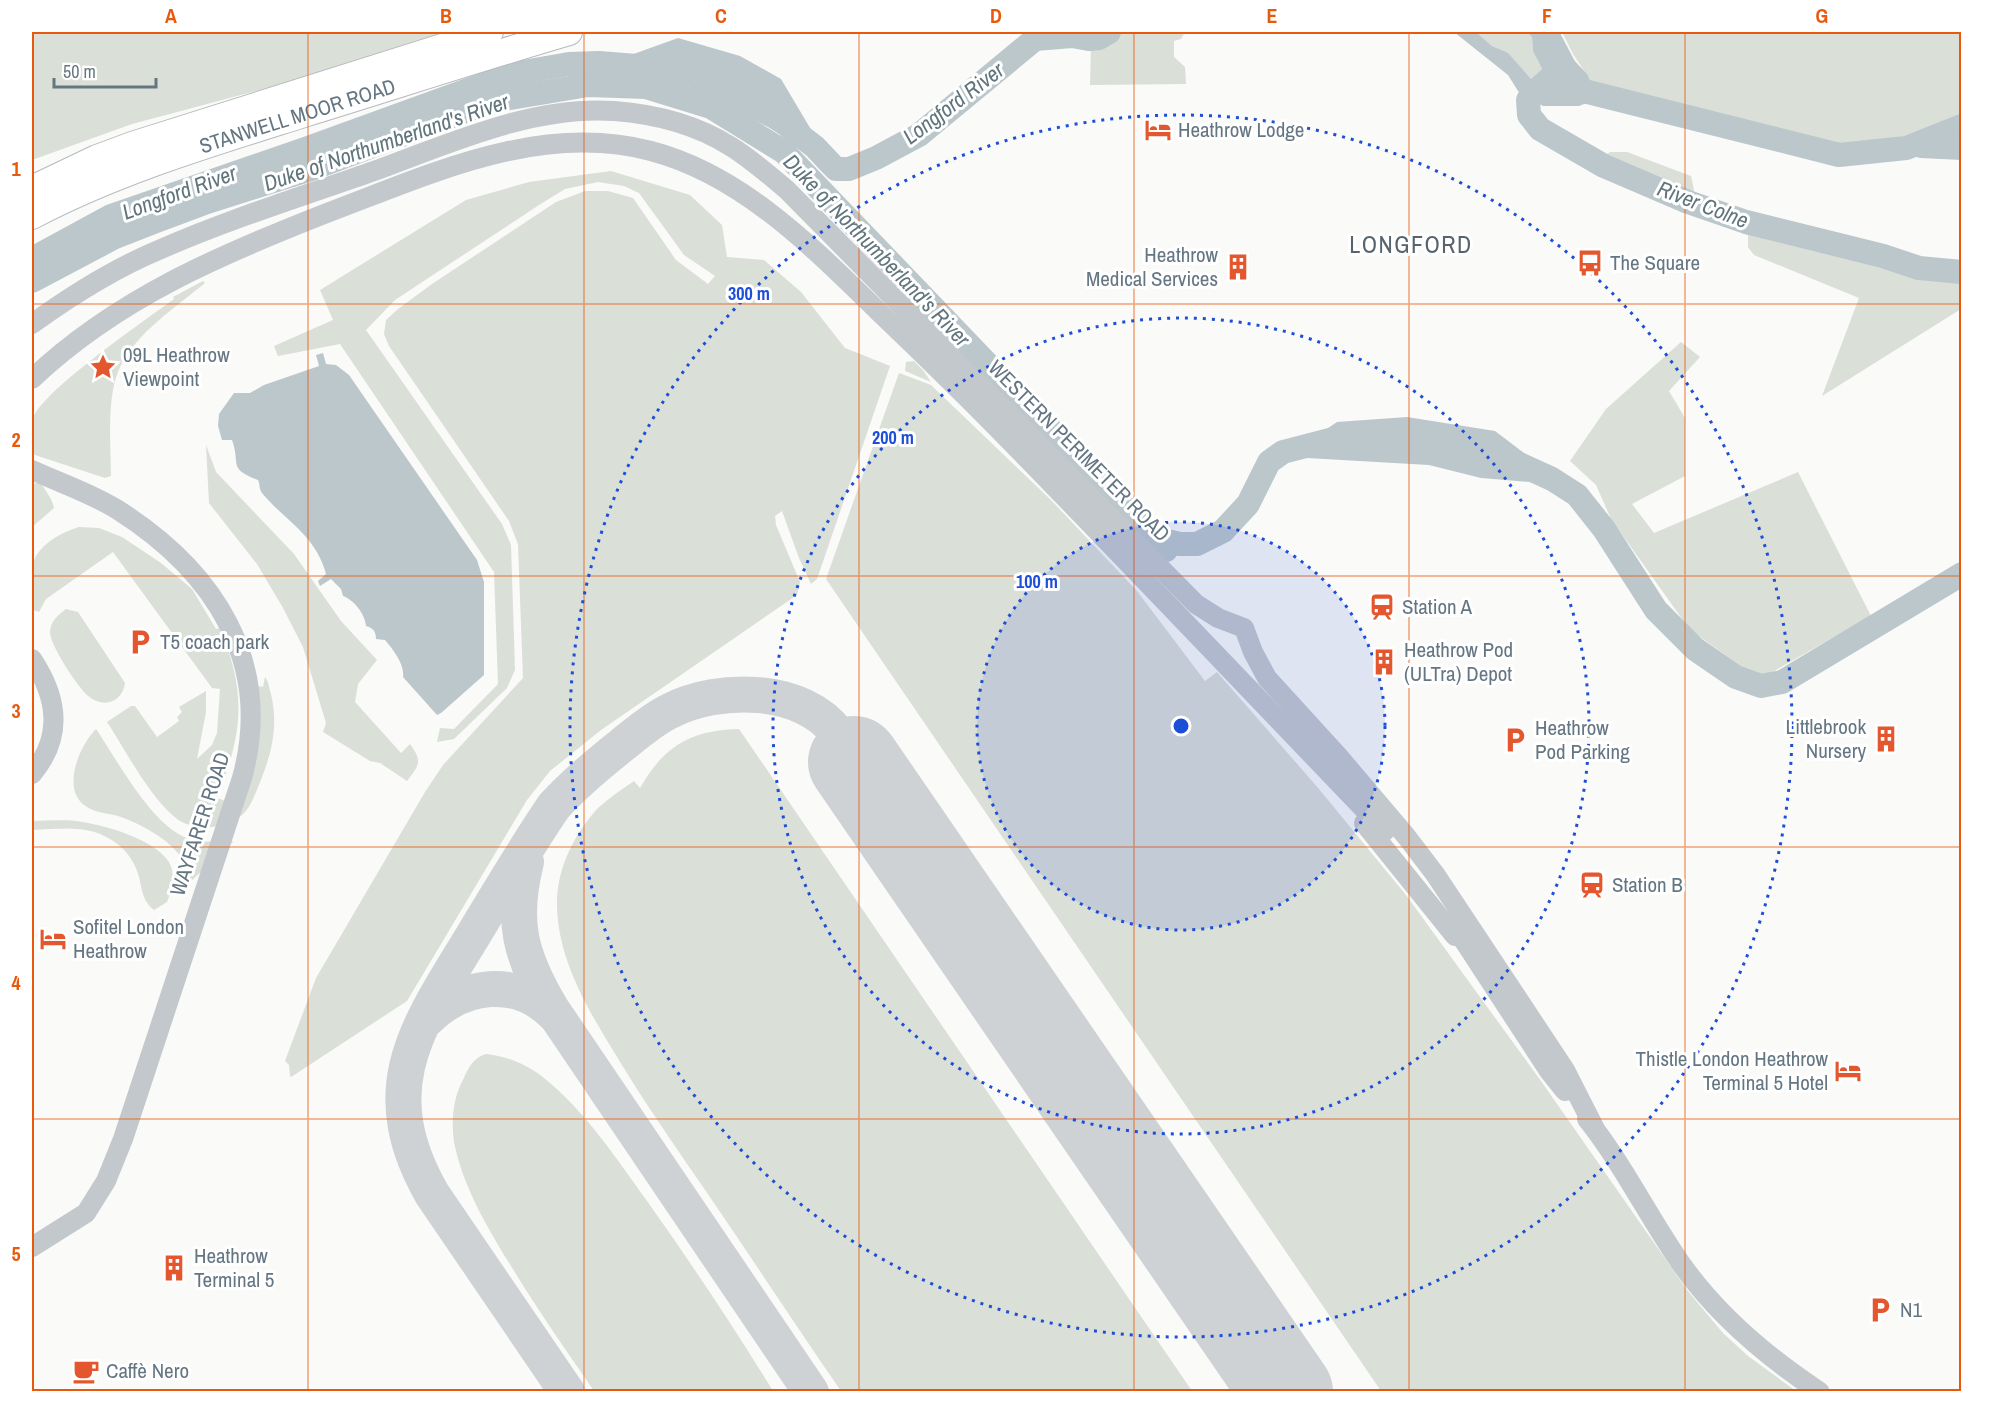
<svg xmlns="http://www.w3.org/2000/svg" width="1993" height="1423" viewBox="0 0 1993 1423" font-family="'Archivo Narrow',sans-serif">
<style>
.green{fill:#dadfd7}
.water{fill:#bbc7cb}
.lines{fill:none;stroke-linecap:round;stroke-linejoin:round}
.river{stroke:#bbc7cb;stroke-width:24}
.taxiway{stroke:#ced2d4;stroke-width:36}
.runway{stroke:#ced2d4;stroke-width:92}
.primary-casing{stroke:#b5babe;stroke-width:28}
.tertiary{stroke:#c3c8cc;stroke-width:20}
.primary{stroke:#fff;stroke-width:26}
.grid{fill:none;stroke:#e8590c;stroke-width:1.5;stroke-opacity:0.55}
.ring{fill:none;stroke:#1d4ed8;stroke-width:3;stroke-dasharray:3 6}
.labels{text-anchor:middle;stroke-width:6;stroke-linejoin:round;paint-order:stroke}
.street-label{font-size:21px;fill:#657683;stroke:#fff}
.poi-label{font-size:21px;fill:#657683;stroke:#fff;text-anchor:start}
.water-label{font-size:22px;font-style:italic;fill:#60757c;stroke:#fff}
.quarter-label{font-size:24px;letter-spacing:1.5px;fill:#57646e;stroke:#fff}
.centre{fill:#1d4ed8;stroke:#fff;stroke-width:3}
.ring-label{font-size:18px;text-anchor:middle;font-weight:bold;fill:#1d4ed8;stroke:#fff;stroke-width:6;stroke-linejoin:round;paint-order:stroke}
.neatline{fill:none;stroke:#e8590c;stroke-width:2}
.grid-label{font-size:20px;text-anchor:middle;font-weight:bold;fill:#e8590c}
</style>
<rect width="100%" height="100%" fill="#fafaf8"/>
<!-- green -->
<g class="green">
<polygon points="32,32 448,32 316,75 132,124 32,160"/>
<path d="M1117 32H1185L1181 39 1174 41V57L1185 67 1186 84 1090 85 1091 46C1102 43 1110 40 1117 32Z"/>
<polygon points="1476,32 1527,32 1532,37 1533,51 1542,69 1531,79 1508,54 1492,46"/>
<polygon points="1562,32 1961,32 1961,114 1895,139 1838,145 1706,117 1638,111 1594,86 1573,54"/>
<polygon points="1610,152 1627,152 1691,176 1695,195 1603,157"/>
<polygon points="1597,168 1751,229 1947,277 1961,279 1961,309 1822,396 1859,298 1754,255 1748,247 1748,235 1595,173"/>
<polygon points="611,171 690,195 722,225 727,257 764,260 801,292 845,348 890,366 817,579 811,584 799,558 782,511 775,516 776,525 800,582 797,595 601,730 550,771 527,800 407,1001 291,1077 290,1076 289,1065 285,1061 316,978 425,792 443,765 523,678 518,544 509,521 389,346 384,334 386,320 398,309 432,284 556,202 585,191 608,191 633,198 676,260 708,284 715,276 684,255 639,193 624,186 598,182 565,189 539,205 395,300 366,330 502,524 511,545 515,670 507,688 454,739 437,742 440,728 454,729 498,684 494,572 340,344 278,356 274,346 333,320 320,290 466,200 529,182"/>
<path d="M203 281 205 283C176 307 137 332 120 367 106 396 111 444 111 476L105 478 32 454C31 444 30 431 32 421 37 394 147 319 174 299L173 297Z"/>
<polygon points="1681,342 1700,357 1669,391 1685,418 1685,476 1632,504 1654,533 1798,472 1871,616 1760,679 1690,630 1611,519 1596,485 1570,461 1606,409"/>
<polygon points="914,361 923,370 931,382 905,371 906,362"/>
<polygon points="899,373 931,385 1052,501 1137,591 1205,681 1217,672 1319,789 1406,895 1541,1081 1687,1290 1723,1333 1748,1356 1796,1391 1381,1391 826,579"/>
<path d="M206 445 216 472 294 554 341 621 377 660 358 684 355 702 401 753 410 744C423 762 419 765 407 781L380 763 370 761 323 732 326 723 303 647 283 608 257 564 209 503Z"/>
<path d="M41 482C45 492 52 497 54 508L32 527V484Z"/>
<path d="M79 527 99 528 122 537 161 563 192 589 216 629 220 628C247 694 243 732 217 798L235 804 243 800C257 760 264 729 258 686L263 687 265 677C269 682 269 688 271 694 279 728 271 756 258 787 254 797 250 808 242 815 234 822 222 826 212 827 200 828 187 826 177 819 150 798 126 751 107 722L131 706H135L157 737 179 721 177 717 182 712 179 707 206 691V712L197 759 212 745 217 733 220 689 212 688 113 552 46 599 39 612 33 610C31 603 32 595 32 587 32 581 31 574 32 568 35 546 60 533 79 527Z"/>
<path d="M66 609 78 612 125 683C122 703 103 709 87 695 77 686 49 644 50 631 51 621 58 615 66 609Z"/>
<path d="M96 729C118 761 154 831 193 840 205 843 217 841 230 838L233 842 190 882C188 874 187 866 183 860 170 839 141 824 118 816 108 813 96 813 87 807 60 791 79 746 96 729Z"/>
<path d="M739 729 1192 1391H841C798 1329 757 1266 714 1203 680 1153 645 1104 614 1052 587 1008 558 959 557 906 556 870 574 834 598 808 609 798 622 789 634 781L640 788C664 746 691 730 739 729Z"/>
<path d="M32 821C48 821 66 819 82 822 108 826 153 839 169 862 176 874 172 890 167 902L154 910C143 902 142 890 139 877 136 865 129 854 120 846 92 823 65 829 32 830Z"/>
<path d="M486 1054C507 1056 528 1065 544 1078 586 1112 616 1158 647 1201 691 1263 733 1326 773 1391H594C566 1350 537 1309 511 1266 487 1227 463 1187 454 1142 451 1121 453 1098 463 1080 468 1068 473 1058 486 1054Z"/>
</g>
<!-- water -->
<g class="water">
<polygon points="1454,32 1476,32 1492,46 1508,53 1531,79 1542,69 1533,51 1532,37 1527,32 1558,32 1571,57 1587,74 1599,98 1579,106 1543,106 1518,91 1508,75"/>
<polygon points="678,38 740,56 781,79 819,143 809,153 768,127 690,88 617,74 617,60"/>
<path d="M323 353 326 364 336 365 349 375 477 560 484 582V675L441 713 437 715 403 677C405 665 393 649 385 640L376 639C376 631 373 628 366 626 365 614 354 600 343 596L341 589 331 579 320 586 318 581 326 574C316 535 285 521 262 493 259 489 260 484 258 480 227 468 241 465 232 440H222L218 426 219 414 234 393H250L264 385 319 366 316 355Z"/>
<polygon points="1407,417 1495,431 1549,472 1543,483 1481,478 1429,465 1307,458 1303,445 1337,422"/>
</g>
<g class="lines">
<!-- river -->
<g class="river">
<polyline points="1546,32 1576,89 1839,155 1906,148 1962,126"/>
<polyline points="1555,81 1547,84 1531,94 1528,100 1529,115 1540,129 1604,166 1688,202 1746,222 1883,256 1919,268 1962,272"/>
<polyline points="789,127 815,147 832,165 836,169 849,169 876,158 919,135 1035,39 1072,36 1089,39 1099,38 1109,32"/>
<polyline points="1921,146 1962,148"/>
<polyline points="32,259 111,216 305,149 512,74 569,64 599,63 649,67"/>
<polyline points="32,281 115,237 156,221 207,202 314,168 492,101 588,85 646,87 711,107 784,152 1166,550"/>
<polyline points="1517,463 1552,479 1577,495 1604,529 1656,610 1695,649 1736,677 1761,686 1782,682 1962,574"/>
<polyline points="1154,538 1180,544 1197,544 1223,531 1248,504 1269,462 1283,452 1333,439"/>
</g>
<!-- taxiway -->
<g class="taxiway">
<path d="M526 862C511 921 520 956 551 1008L811 1392"/>
<path d="M427 1019C463 984 516 976 554 1014"/>
<path d="M567 1392 432 1194C371 1087 418 1026 474 934 500 891 526 847 554 806 575 783 598 764 622 745 637 733 653 719 670 711 718 686 803 686 838 734 845 742 849 753 854 762"/>
</g>
<!-- runway -->
<polyline class="runway" points="854,762 1287,1392"/>
<!-- primary casing -->
<g class="primary-casing">
<g id="primary">
<polyline points="32,189 97,158 132,145 490,32"/>
<path id="s1" d="M32 216C117 171 212 143 304 114 392 87 480 58 569 32"/>
</g>
</g>
<!-- tertiary -->
<g class="tertiary">
<path d="M32 324C72 295 115 268 161 249 230 219 303 196 374 171 448 144 533 105 614 111 654 114 695 124 730 146 750 158 769 175 787 190L1196 604 1218 618 1244 628 1253 652 1267 678 1339 757 1406 836 1435 874 1565 1070 1594 1127"/>
<path d="M32 379C117 298 224 253 332 211 433 173 541 122 651 151 742 175 811 246 877 310 922 353 966 396 1010 441 1136 570 1260 701 1385 831"/>
<path d="M32 470C60 483 91 493 118 510 214 571 274 662 242 778L123 1139 106 1181 86 1213 32 1247"/>
<path d="M32 659C58 698 63 737 32 774"/>
<polyline points="1364,823 1455,936"/>
<polyline points="1451,921 1549,1071 1565,1091"/>
<path d="M1587 1119C1623 1164 1649 1218 1682 1265 1719 1317 1767 1357 1820 1392"/>
</g>
<!-- primary -->
<use href="#primary" class="primary"/>
</g>
<!-- grid -->
<path class="grid" d="M308 32V1392M584 32V1392M859 32V1392M1134 32V1392M1409 32V1392M1685 32V1392M32 304H1962M32 576H1962M32 847H1962M32 1119H1962"/>
<!-- distance rings -->
<circle cx="1181" cy="726" r="204" fill="#1d4ed8" fill-opacity=".12"/>
<g class="ring">
<circle cx="1181" cy="726" r="204"/>
<circle cx="1181" cy="726" r="408"/>
<circle cx="1181" cy="726" r="611"/>
</g>
<!-- icons -->
<defs>
<g id="hotel-bare" transform="scale(2.07)"><path d="M-6-4.5h1.5V1H6V5H4.5V3h-9V5H-6ZM-4 0a1.8 1.8 0 1 1 3.6 0ZM.5 0V-2.5h3Q6-2.5 6 0Z" fill="#e4572e" stroke="#fff" stroke-width="2.5" paint-order="stroke"/></g>
<g id="bus-bare" transform="scale(2.07)"><path d="M-5-6H5V4H4V6H2V4H-2V6H-4V4H-5ZM-3.5-4V0h7V-4ZM-3.5 1.2v1.5H-2V1.2ZM2 1.2v1.5H3.5V1.2Z" fill="#e4572e" stroke="#fff" stroke-width="2.5" paint-order="stroke"/></g>
<g id="building-bare" transform="scale(2.07)"><path d="M-4-6H4V6H1V3H-1V6H-4ZM-2.5-4.3h1.7v1.8h-1.7ZM.8-4.3h1.7v1.8H.8ZM-2.5-1h1.7V.8h-1.7ZM.8-1h1.7V.8H.8Z" fill="#e4572e" stroke="#fff" stroke-width="2.5" paint-order="stroke"/></g>
<g id="sight-bare" transform="scale(2.07)"><path d="M0-6L1.8-2.2L6-1.7L2.9 1.2L3.7 5.4L0 3.3L-3.7 5.4L-2.9 1.2L-6-1.7L-1.8-2.2Z" fill="#e4572e" stroke="#fff" stroke-width="2.5" paint-order="stroke"/></g>
<g id="station-bare" transform="scale(2.07)"><path d="M-3-6H3Q5-6 5-4V2Q5 4 3 4L4.5 6H3L1.5 4h-3L-3 6H-4.5L-3 4Q-5 4-5 2V-4Q-5-6-3-6ZM-3.5-4v3h7v-3ZM-3.5 1v1.5H-2V1ZM2 1v1.5H3.5V1Z" fill="#e4572e" stroke="#fff" stroke-width="2.5" paint-order="stroke"/></g>
<g id="parking-bare" transform="scale(2.07)"><path d="M-3.5-5.5H1a3.5 3.5 0 0 1 0 7H-1V5.5H-3.5ZM-1-3.4V-.6H.8a1.4 1.4 0 0 0 0-2.8Z" fill="#e4572e" stroke="#fff" stroke-width="2.5" paint-order="stroke"/></g>
<g id="cafe-bare" transform="scale(2.07)"><path d="M-5.5-4.5H6V0H3Q3 3.5 0 3.5H-2.5Q-5.5 3.5-5.5 0ZM3-3.2v2h1.7v-2ZM-6 4.5H4V6H-6Z" fill="#e4572e" stroke="#fff" stroke-width="2.5" paint-order="stroke"/></g>
</defs>
<g fill-rule="evenodd">
<use href="#hotel-bare" x="1158" y="130"/>
<use href="#bus-bare" x="1590" y="263"/>
<use href="#building-bare" x="1238" y="267"/>
<use href="#sight-bare" x="103" y="367"/>
<use href="#station-bare" x="1382" y="607"/>
<use href="#parking-bare" x="140" y="642"/>
<use href="#building-bare" x="1384" y="662"/>
<use href="#building-bare" x="1886" y="739"/>
<use href="#parking-bare" x="1515" y="740"/>
<use href="#station-bare" x="1592" y="885"/>
<use href="#hotel-bare" x="53" y="939"/>
<use href="#hotel-bare" x="1848" y="1071"/>
<use href="#building-bare" x="174" y="1268"/>
<use href="#parking-bare" x="1880" y="1310"/>
<use href="#cafe-bare" x="86" y="1371"/>
</g>
<g class="labels">
<!-- street labels -->
<g class="street-label">
<text dy="7" stroke="none"><textPath href="#s1" startOffset="284">STANWELL MOOR ROAD</textPath></text>
<text transform="translate(1079 451) rotate(45)" y="7">WESTERN PERIMETER ROAD</text>
<text transform="translate(200 824) rotate(-72)" y="7">WAYFARER ROAD</text>
</g>
<!-- poi labels -->
<g class="poi-label">
<text x="1178" y="137">Heathrow Lodge</text>
<text x="1218" y="262" text-anchor="end">Heathrow<tspan x="1218" dy="24">Medical Services</tspan></text>
<text x="1610" y="270">The Square</text>
<text x="123" y="362">09L Heathrow<tspan x="123" dy="24">Viewpoint</tspan></text>
<text x="1402" y="614">Station A</text>
<text x="160" y="649">T5 coach park</text>
<text x="1404" y="657">Heathrow Pod<tspan x="1404" dy="24">(ULTra) Depot</tspan></text>
<text x="1866" y="734" text-anchor="end">Littlebrook<tspan x="1866" dy="24">Nursery</tspan></text>
<text x="1535" y="735">Heathrow<tspan x="1535" dy="24">Pod Parking</tspan></text>
<text x="1612" y="892">Station B</text>
<text x="73" y="934">Sofitel London<tspan x="73" dy="24">Heathrow</tspan></text>
<text x="1828" y="1066" text-anchor="end">Thistle London Heathrow<tspan x="1828" dy="24">Terminal 5 Hotel</tspan></text>
<text x="194" y="1263">Heathrow<tspan x="194" dy="24">Terminal 5</tspan></text>
<text x="1900" y="1317">N1</text>
<text x="106" y="1378">Caffè Nero</text>
</g>
<!-- water labels -->
<g class="water-label">
<text transform="translate(953 103) rotate(-37)" y="8">Longford River</text>
<text transform="translate(386 142) rotate(-19)" y="8">Duke of Northumberland's River</text>
<text transform="translate(179 192) rotate(-20)" y="8">Longford River</text>
<text transform="translate(1703 204) rotate(21)" y="8">River Colne</text>
<text transform="translate(877 250) rotate(46)" y="8">Duke of Northumberland's River</text>
</g>
<!-- quarter labels -->
<g class="quarter-label">
<text x="1411" y="253">LONGFORD</text>
</g>
</g>
<circle cx="1181" cy="726" r="9" class="centre"/>
<g class="ring-label">
<text x="749" y="300">300 m</text>
<text x="893" y="444">200 m</text>
<text x="1037" y="588">100 m</text>
</g>
<!-- border -->
<rect width="1993" height="1423" fill="none" stroke="#ffffff" stroke-width="66"/>
<!-- scale -->
<path d="M54 78v9h102v-9" fill="none" stroke="#657683" stroke-width="3"/>
<text x="63" y="78" font-size="18" fill="#657683" stroke="#ffffff" stroke-width="4.5" paint-order="stroke">50 m</text>
<rect x="33" y="33" width="1927" height="1357" class="neatline"/>
<g class="grid-label">
<text x="171" y="23">A</text>
<text x="446" y="23">B</text>
<text x="721" y="23">C</text>
<text x="996" y="23">D</text>
<text x="1272" y="23">E</text>
<text x="1547" y="23">F</text>
<text x="1822" y="23">G</text>
<text x="16" y="176">1</text>
<text x="16" y="447">2</text>
<text x="16" y="718">3</text>
<text x="16" y="990">4</text>
<text x="16" y="1261">5</text>
</g>
</svg>
